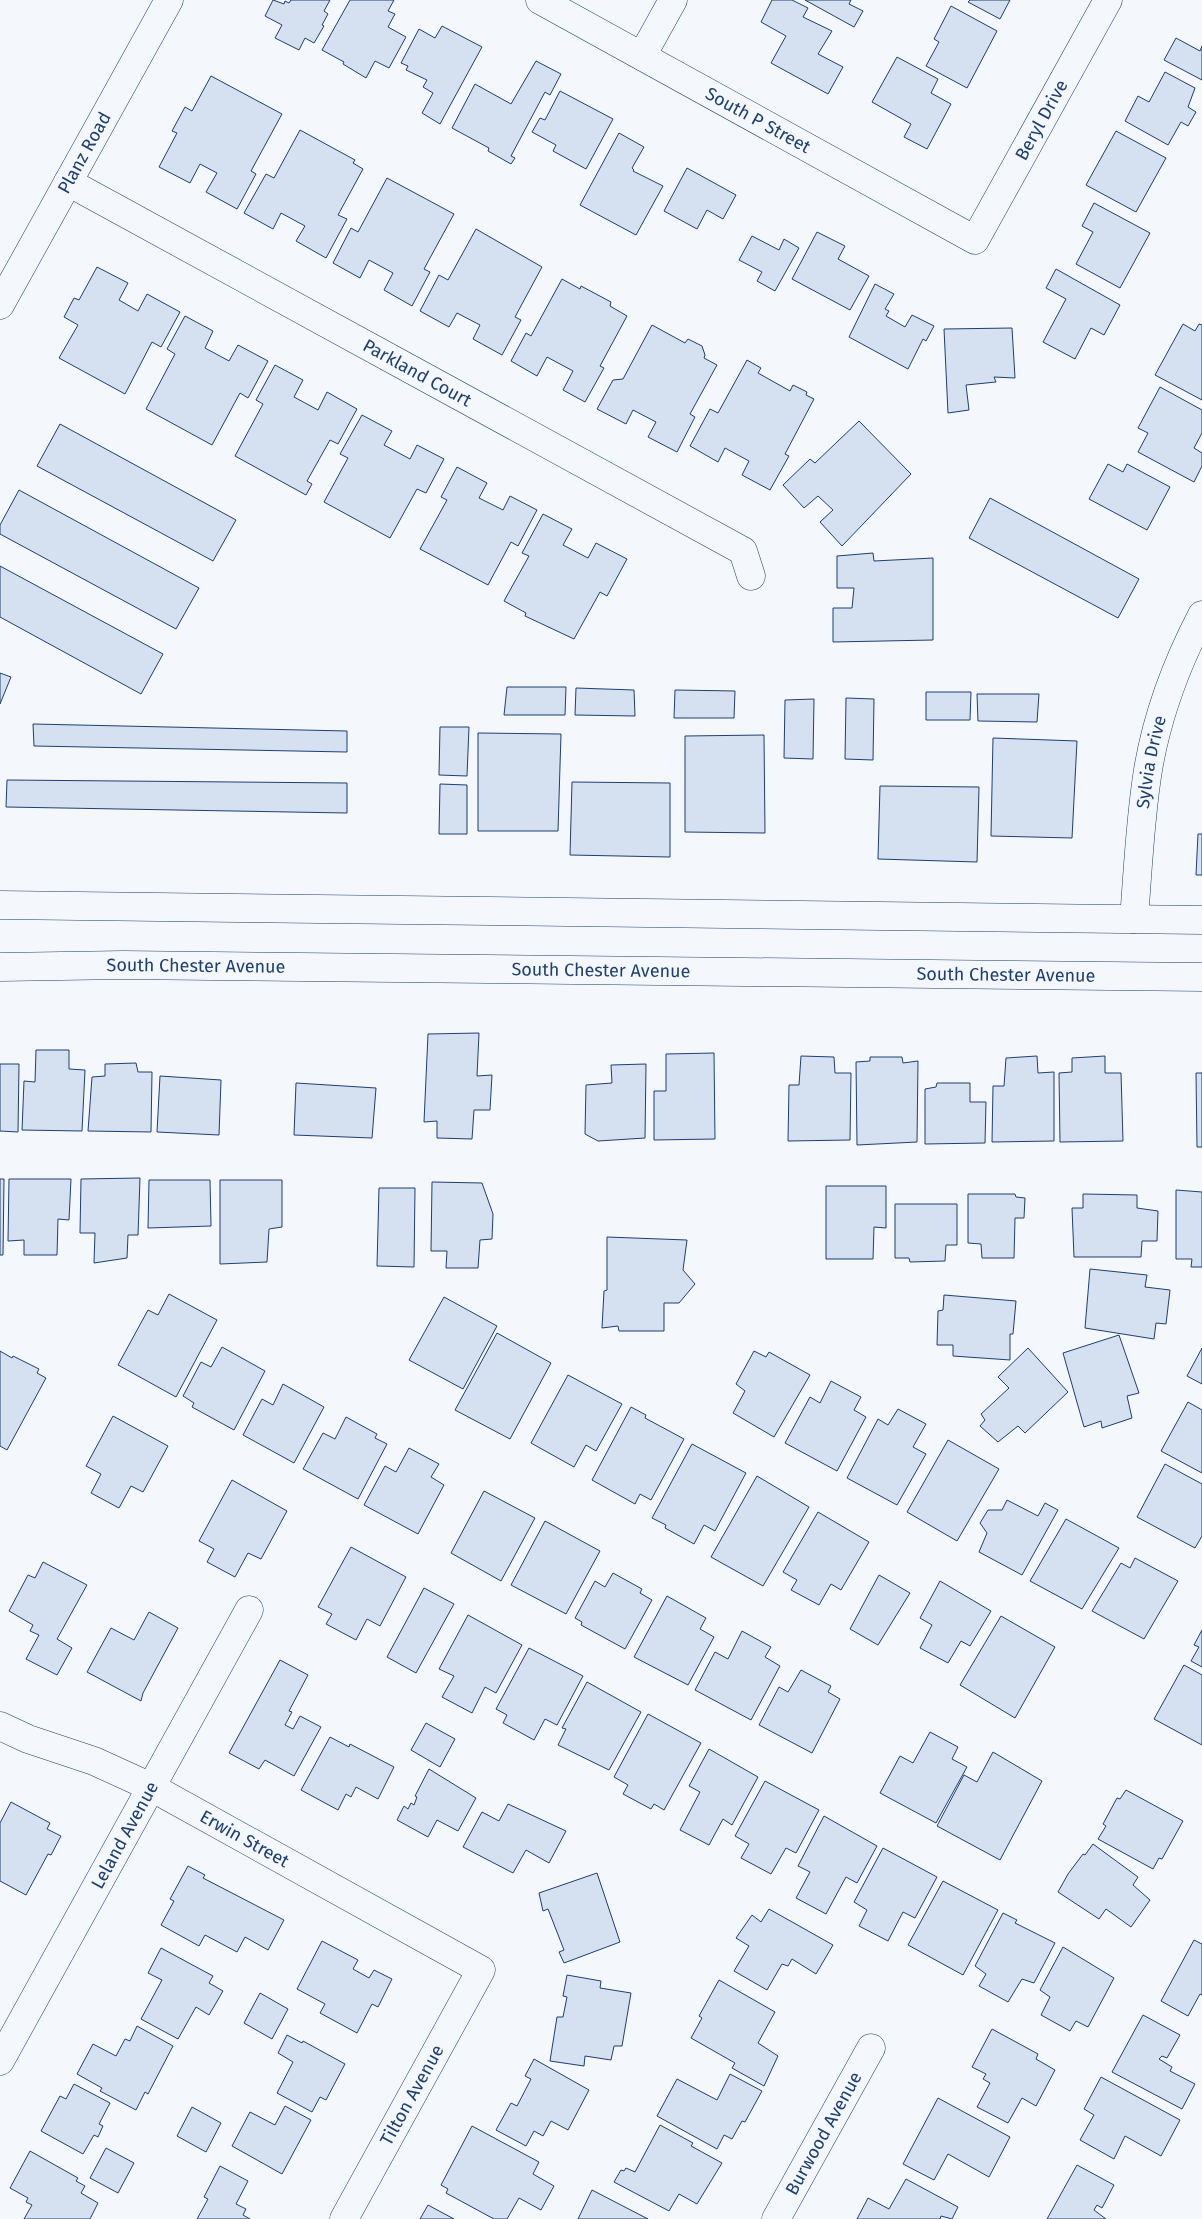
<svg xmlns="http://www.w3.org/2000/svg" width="1202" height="2219" viewBox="0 0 1202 2219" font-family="'Fira Sans',sans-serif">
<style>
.building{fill:#d5e0f0;stroke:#1d3f73}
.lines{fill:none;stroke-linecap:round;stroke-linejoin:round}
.minor-casing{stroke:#1d3f73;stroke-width:29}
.major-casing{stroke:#1d3f73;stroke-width:29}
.minor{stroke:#f4f7fb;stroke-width:28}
.major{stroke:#f4f7fb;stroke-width:28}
.labels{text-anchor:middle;stroke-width:4;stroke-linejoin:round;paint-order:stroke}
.street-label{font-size:18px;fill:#1d3f73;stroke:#f4f7fb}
</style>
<rect width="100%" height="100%" fill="#f4f7fb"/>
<!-- building -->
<g class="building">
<polygon points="273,0 284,4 285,1 289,3 291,0 330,0 324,11 328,14 322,25 324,26 314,43 305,38 299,50 275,38 282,25 265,16"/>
<polygon points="350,0 394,0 388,11 395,14 388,27 406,37 389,68 375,61 366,78 343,64 344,62 322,50"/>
<polygon points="772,0 792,0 808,8 803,17 832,31 818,54 843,67 828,94 771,63 786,36 761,22"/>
<polygon points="805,0 851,0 849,4 863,11 854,27"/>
<polygon points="970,0 1010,0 1000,19 968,2"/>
<polygon points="951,6 997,31 967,88 926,66 939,42 934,39"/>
<polygon points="442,26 482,47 440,124 422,113 433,93 423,87 427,80 406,70 408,66 401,63 419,29 435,38"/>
<polygon points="1176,38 1200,51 1202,46 1202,80 1164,60"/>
<polygon points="897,57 938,79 931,93 951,104 927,149 904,137 911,124 872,102"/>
<polygon points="536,61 561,74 550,95 545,92 511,156 515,158 511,164 488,151 489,148 452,128 475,84 511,104"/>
<polygon points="1165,72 1195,88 1188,107 1196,112 1188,126 1181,122 1168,145 1125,121 1138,96 1149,102"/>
<polygon points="211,76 282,114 251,171 256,174 237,209 206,192 217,173 200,164 190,183 159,167 177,133 172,131 185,107 192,111"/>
<polygon points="560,91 613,119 586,169 553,151 556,145 532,132 540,118 545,120"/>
<polygon points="300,130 355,160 353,163 363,169 338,215 347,219 326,258 296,241 305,226 281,213 273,229 244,213 266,174 274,178"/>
<polygon points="1116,131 1166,158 1136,212 1086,185"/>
<polygon points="619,133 644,147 632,168 634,170 633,171 663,186 636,235 580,205"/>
<polygon points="687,168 736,195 723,219 707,210 697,229 664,211"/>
<polygon points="387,178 454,214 424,269 430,272 412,306 384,290 393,273 369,260 360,278 333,263 351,228 358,232"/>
<polygon points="1094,203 1150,233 1120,288 1076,264 1093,232 1082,226"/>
<polygon points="476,229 542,267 515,317 521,320 502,355 473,339 480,325 457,313 449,327 420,311 439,275 448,280"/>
<polygon points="817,232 845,246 838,259 869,276 850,310 792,279"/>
<polygon points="752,236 779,250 784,239 799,248 775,291 757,281 762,272 739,260"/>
<polygon points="97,267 128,283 119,300 138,311 147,294 180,312 161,347 152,342 125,394 59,358 78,325 64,317 74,298 79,300"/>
<polygon points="1056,269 1120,305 1104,335 1091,328 1075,359 1043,342 1066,299 1046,288"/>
<polygon points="562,279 580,289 581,286 611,302 610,306 627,316 600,366 604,368 585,402 563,390 573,371 547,357 537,376 511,361 526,333 531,336"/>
<polygon points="875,284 894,294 885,309 889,311 886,316 905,327 912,315 934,326 926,341 923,339 908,369 849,337"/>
<polygon points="185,316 213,331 205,348 229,361 238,345 268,361 248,398 240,393 212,445 146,409 175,354 167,349"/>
<polygon points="1183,324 1195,331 1199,324 1202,325 1202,400 1155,375"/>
<polygon points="652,325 685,343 688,339 702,346 705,355 704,358 717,365 690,414 695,417 677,452 648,437 656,422 633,410 626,424 597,409 613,380 623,379"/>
<polygon points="1012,328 1015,378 994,377 996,382 966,385 969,410 948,413 944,329"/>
<polygon points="747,360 761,368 758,373 790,391 793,385 807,392 806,395 814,399 785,454 789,456 770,490 742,475 749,461 725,448 718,462 690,446 710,409 718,413"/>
<polygon points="275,365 303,380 294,397 318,410 327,392 357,409 338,444 330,440 307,481 312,484 306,495 235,456 263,404 256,400"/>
<polygon points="1160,387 1202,410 1202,433 1194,448 1202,453 1202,466 1194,482 1138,452 1148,433 1138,428"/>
<polygon points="362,415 392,431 384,445 410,459 417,445 444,459 426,493 417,489 390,538 324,502 348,458 340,454"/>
<polygon points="859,421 911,474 842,546 820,522 833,510 818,496 804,508 783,485 810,459 815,463"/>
<polygon points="60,424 236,520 213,561 37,466"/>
<polygon points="1108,464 1123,472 1127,464 1170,487 1147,530 1089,499"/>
<polygon points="457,467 487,483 479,498 503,510 510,496 537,510 518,546 511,542 488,585 420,549 447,500 441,497"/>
<polygon points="19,490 199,588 176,629 0,534 0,525"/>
<polygon points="990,498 1139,579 1118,618 969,538"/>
<polygon points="543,514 572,529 563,545 588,558 596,543 627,559 607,596 600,592 574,639 525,616 526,613 504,601 529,556 522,553"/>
<polygon points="873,553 874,561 933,558 933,640 833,642 833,608 852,608 854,588 837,588 837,556"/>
<polygon points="0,566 163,654 141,694 0,617"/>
<polygon points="0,673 11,677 0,704"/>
<polygon points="507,687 566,687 565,715 504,715"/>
<polygon points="576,688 634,690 635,716 575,715"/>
<polygon points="675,690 735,691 734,718 674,718"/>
<polygon points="926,692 971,692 970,720 926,720"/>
<polygon points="977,694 1039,694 1037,722 978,721"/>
<polygon points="846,698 874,699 873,760 845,759"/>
<polygon points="814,699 813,759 784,758 785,700"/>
<polygon points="33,724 347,731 347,752 34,746"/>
<polygon points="440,727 469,727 467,776 439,775"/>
<polygon points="478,733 561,734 558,831 478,831"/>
<polygon points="764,735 765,833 685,832 685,736"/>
<polygon points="993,738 1077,741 1072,838 991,836"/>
<polygon points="7,780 347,783 347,813 6,807"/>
<polygon points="572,782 670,783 670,857 570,855"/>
<polygon points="440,784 467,785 467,834 439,834"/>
<polygon points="880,786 979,787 977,862 878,859"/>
<polygon points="1198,834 1202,834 1202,875 1196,875"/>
<polygon points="479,1033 477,1076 492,1075 490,1110 474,1110 472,1139 437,1138 437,1121 424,1122 428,1034"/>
<polygon points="36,1050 69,1050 69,1069 85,1070 82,1131 22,1130 24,1081 35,1082"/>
<polygon points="714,1053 715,1139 654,1140 654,1091 666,1091 666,1054"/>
<polygon points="801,1056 834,1057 835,1073 851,1073 850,1140 788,1141 789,1085 799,1085"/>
<polygon points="1037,1056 1038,1073 1054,1072 1054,1141 992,1142 993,1086 1004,1086 1006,1058"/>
<polygon points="1105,1056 1105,1073 1121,1073 1123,1141 1060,1142 1059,1073 1072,1072 1072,1058"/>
<polygon points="870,1057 902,1057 903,1063 918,1061 917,1142 857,1145 856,1062 870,1061"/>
<polygon points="136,1063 138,1072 152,1072 151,1132 88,1131 92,1077 105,1076 105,1064"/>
<polygon points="0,1064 19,1064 18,1132 0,1131"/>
<polygon points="646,1064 645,1138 598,1141 585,1134 586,1085 612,1083 611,1065"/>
<polygon points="1196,1073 1202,1073 1202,1147 1197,1147"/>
<polygon points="160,1076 221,1080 219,1135 157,1132"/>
<polygon points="296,1083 376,1088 372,1138 294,1135"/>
<polygon points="937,1083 970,1083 970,1102 986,1102 985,1143 925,1144 925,1089 936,1087"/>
<polygon points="140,1178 138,1235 128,1235 127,1258 94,1263 95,1233 80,1233 81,1179"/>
<polygon points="0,1179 4,1179 3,1255 0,1255"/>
<polygon points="9,1179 71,1179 69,1220 58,1219 57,1255 24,1255 24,1240 8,1241"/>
<polygon points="149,1180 210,1180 211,1226 148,1228"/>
<polygon points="220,1180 282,1180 282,1227 269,1229 267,1262 220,1264"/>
<polygon points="432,1182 482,1183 493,1214 492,1239 480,1240 478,1268 446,1268 447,1251 431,1251"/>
<polygon points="826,1186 886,1186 886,1228 874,1227 873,1259 826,1259"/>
<polygon points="379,1188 415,1188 414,1267 377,1266"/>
<polygon points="1176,1190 1202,1192 1202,1267 1191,1267 1192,1259 1176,1259"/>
<polygon points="968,1194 1015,1194 1016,1197 1025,1198 1024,1218 1015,1218 1014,1258 982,1258 981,1244 968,1243"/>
<polygon points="1083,1194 1137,1195 1137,1208 1158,1211 1157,1241 1142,1241 1141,1257 1074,1257 1072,1208 1083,1208"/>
<polygon points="895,1204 957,1204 957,1245 946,1245 945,1261 910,1262 909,1258 895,1258"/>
<polygon points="607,1237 687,1240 683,1270 695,1284 679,1303 664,1303 664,1331 619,1331 618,1326 602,1328 604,1291 607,1290"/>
<polygon points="1090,1269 1147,1275 1145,1287 1170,1290 1166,1324 1156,1323 1154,1339 1085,1328"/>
<polygon points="169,1294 217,1320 176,1397 118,1365 148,1310 158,1315"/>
<polygon points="944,1295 1016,1301 1013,1334 1010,1334 1010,1360 953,1356 953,1345 937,1345 938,1311 943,1310"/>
<polygon points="444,1297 497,1326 463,1389 409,1360"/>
<polygon points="497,1333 551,1363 510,1439 455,1410"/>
<polygon points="1119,1335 1139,1393 1127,1396 1132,1418 1102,1428 1101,1421 1084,1427 1063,1353"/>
<polygon points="222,1347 265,1371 234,1430 192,1407 194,1403 183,1396 201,1362 211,1367"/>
<polygon points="1028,1348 1068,1392 1025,1433 1018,1426 998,1442 980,1426 985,1420 981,1414 1009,1388 998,1377"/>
<polygon points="1202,1348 1202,1384 1187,1376"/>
<polygon points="0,1351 12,1358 13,1356 39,1369 37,1373 46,1378 7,1450 0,1446"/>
<polygon points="754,1351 766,1357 769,1352 810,1375 774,1437 733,1413 745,1391 736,1384"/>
<polygon points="568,1375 622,1404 596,1451 586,1445 574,1467 531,1443"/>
<polygon points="831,1381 861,1397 854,1410 866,1417 837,1471 785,1443 810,1397 820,1403"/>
<polygon points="283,1384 324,1407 294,1463 243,1435 262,1399 273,1405"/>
<polygon points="1188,1402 1202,1410 1202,1473 1161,1451"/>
<polygon points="631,1407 646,1415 645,1418 684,1439 651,1500 640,1494 635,1504 592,1480"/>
<polygon points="898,1409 926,1424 913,1447 926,1454 897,1505 847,1478 878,1419 888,1425"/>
<polygon points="113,1416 168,1446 143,1492 131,1486 119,1508 91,1493 101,1474 86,1466"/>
<polygon points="346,1417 377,1434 375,1438 387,1444 358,1499 303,1469 323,1433 335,1439"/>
<polygon points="948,1440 999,1469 957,1541 907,1512"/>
<polygon points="692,1444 746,1473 715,1531 704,1525 694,1544 665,1528 666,1525 652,1518"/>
<polygon points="409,1448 439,1464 431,1477 444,1485 418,1534 364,1505 385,1466 396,1472"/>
<polygon points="1165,1464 1202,1484 1202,1536 1195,1548 1137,1517"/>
<polygon points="757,1476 809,1507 763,1586 711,1557"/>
<polygon points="232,1480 287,1511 261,1559 248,1553 235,1577 207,1562 214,1549 199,1541"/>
<polygon points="484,1491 535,1518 501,1581 451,1553"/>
<polygon points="1007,1500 1038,1516 1045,1503 1058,1510 1022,1575 979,1552 987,1533 980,1523 988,1510 1002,1510"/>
<polygon points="818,1512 869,1542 841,1590 831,1584 819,1605 791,1590 797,1580 783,1572"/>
<polygon points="1066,1519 1119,1548 1082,1609 1030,1581"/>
<polygon points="545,1521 600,1551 566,1614 511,1585"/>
<polygon points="351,1547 406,1577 380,1626 367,1619 356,1640 326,1624 332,1614 318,1607"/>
<polygon points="1135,1558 1178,1581 1144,1639 1092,1611 1121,1563 1130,1568"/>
<polygon points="43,1562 87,1585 57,1639 72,1648 57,1675 26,1659 39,1635 30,1631 33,1625 9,1611 28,1575 35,1578"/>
<polygon points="613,1573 642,1589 640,1593 652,1600 625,1649 581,1625 582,1622 575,1618 595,1581 605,1587"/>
<polygon points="879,1575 910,1593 878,1645 850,1629"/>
<polygon points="940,1581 991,1611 970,1646 961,1641 948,1663 920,1648 932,1625 920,1618"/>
<polygon points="424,1588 454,1604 416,1673 387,1657"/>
<polygon points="667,1596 706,1618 700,1629 714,1637 688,1685 634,1657"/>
<polygon points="149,1612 178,1628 143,1693 141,1701 87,1672 111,1628 134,1640"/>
<polygon points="468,1615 522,1645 496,1693 485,1687 472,1713 442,1697 454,1676 439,1669"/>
<polygon points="1001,1616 1055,1647 1015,1718 960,1685"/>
<polygon points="1202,1630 1202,1667 1191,1661 1199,1647 1194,1645"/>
<polygon points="742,1631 771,1647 765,1657 780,1666 751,1720 695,1690 715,1652 728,1659"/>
<polygon points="529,1648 583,1676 557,1725 545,1719 534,1740 503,1723 507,1715 496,1709"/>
<polygon points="280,1660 308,1675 289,1711 292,1712 285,1725 293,1729 300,1716 321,1727 294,1776 265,1760 259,1769 229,1753"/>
<polygon points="1184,1665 1202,1675 1202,1745 1154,1719"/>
<polygon points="801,1670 831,1686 828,1692 840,1699 812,1753 759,1725 779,1687 788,1692"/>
<polygon points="587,1682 641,1712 609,1770 558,1745 566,1729 562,1728"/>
<polygon points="648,1714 701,1743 664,1810 654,1804 651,1809 623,1794 628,1785 614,1777"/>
<polygon points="426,1723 455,1739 440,1767 411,1750"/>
<polygon points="930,1732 958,1747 952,1759 967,1767 936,1823 880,1793 900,1756 913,1763"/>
<polygon points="330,1737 349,1747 350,1744 394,1767 378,1799 356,1787 351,1797 346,1794 338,1810 301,1790"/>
<polygon points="709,1749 758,1777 732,1825 723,1819 709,1845 680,1830 700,1792 689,1786"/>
<polygon points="993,1752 1042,1781 1000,1860 937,1826 964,1775 977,1782"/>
<polygon points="429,1769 476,1798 458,1831 437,1820 428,1837 397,1820 404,1806 408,1809 411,1803 414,1805 417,1797 415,1796"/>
<polygon points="765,1781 819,1810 796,1853 786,1848 771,1874 741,1858 749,1844 735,1836"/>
<polygon points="1126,1790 1183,1821 1162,1859 1159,1858 1153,1869 1098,1839 1106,1826 1103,1824 1117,1798 1120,1799"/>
<polygon points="11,1802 50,1823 47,1829 61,1836 51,1855 48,1854 26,1895 0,1881 0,1823"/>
<polygon points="508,1804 566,1831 549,1863 526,1850 513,1873 463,1847 482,1812 499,1821"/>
<polygon points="824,1816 877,1846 857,1883 846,1877 826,1914 796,1898 810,1872 798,1866"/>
<polygon points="1093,1844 1138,1877 1133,1885 1150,1900 1131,1927 1106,1909 1099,1919 1058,1892 1068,1874 1083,1854 1085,1855"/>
<polygon points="883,1848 937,1877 915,1918 903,1912 888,1941 859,1926 867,1910 854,1902"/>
<polygon points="188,1866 205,1875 203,1878 284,1920 268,1950 245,1937 237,1952 205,1935 199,1946 161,1925 174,1901 170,1899"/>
<polygon points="597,1873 620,1942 564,1963 559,1952 564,1950 548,1909 543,1911 539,1893"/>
<polygon points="943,1881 998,1910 963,1975 908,1945"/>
<polygon points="769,1909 833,1945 816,1974 792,1959 788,1966 782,1964 767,1990 734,1971 749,1946 736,1938 752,1915 761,1922"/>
<polygon points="1003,1913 1017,1920 1015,1923 1055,1943 1034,1983 1022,1979 1008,2002 979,1986 986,1974 975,1966"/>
<polygon points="1194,1940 1202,1944 1202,1995 1200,1994 1188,2016 1161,2001"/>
<polygon points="322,1941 358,1960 353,1969 369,1978 374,1970 392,1979 378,2007 372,2004 357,2033 320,2013 325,2004 297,1989"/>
<polygon points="1063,1947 1114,1978 1088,2027 1076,2021 1070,2031 1041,2015 1050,1997 1040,1990"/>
<polygon points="161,1948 213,1976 209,1983 223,1991 209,2015 196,2007 178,2039 141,2019 162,1980 148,1973"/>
<polygon points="567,1975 601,1981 600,1988 631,1993 622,2046 614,2046 611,2060 585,2056 584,2066 550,2061 557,2017 563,2017 567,1997 563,1996"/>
<polygon points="719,1980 775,2012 758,2043 778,2056 764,2086 732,2068 735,2063 691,2038 702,2018 699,2016"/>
<polygon points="260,1993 288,2009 272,2039 244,2023"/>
<polygon points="1143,2015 1180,2035 1167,2058 1162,2056 1159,2059 1172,2067 1170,2071 1195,2084 1182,2109 1112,2072"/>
<polygon points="137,2026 173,2046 148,2094 145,2092 136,2110 100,2091 102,2088 77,2074 93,2044 116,2056 125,2039 130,2041"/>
<polygon points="992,2029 1038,2054 1036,2059 1055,2070 1036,2106 1022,2098 1008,2123 977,2107 990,2083 983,2079 986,2074 972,2067"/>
<polygon points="287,2035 302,2043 303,2041 345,2064 326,2100 320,2097 312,2112 277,2093 293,2062 278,2053"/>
<polygon points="534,2059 589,2090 568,2130 551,2121 543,2136 534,2131 526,2146 496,2130 511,2103 517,2106 531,2079 525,2076"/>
<polygon points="730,2074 762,2091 745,2122 742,2121 732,2139 724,2135 717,2149 657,2116 677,2079 717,2100"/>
<polygon points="1101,2077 1180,2120 1161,2156 1125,2136 1114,2159 1080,2140 1094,2115 1084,2109"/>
<polygon points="74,2084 110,2103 99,2124 103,2126 98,2137 94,2135 83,2154 41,2131 60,2096 66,2099"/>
<polygon points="938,2098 1010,2137 989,2177 948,2154 934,2180 903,2164"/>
<polygon points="285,2106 311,2120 282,2174 232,2146 250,2112 275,2125"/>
<polygon points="192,2107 221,2123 206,2152 177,2136"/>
<polygon points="660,2125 693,2143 691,2146 722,2163 697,2204 679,2194 669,2211 614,2182 621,2170 624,2171 626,2168 635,2172"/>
<polygon points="472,2126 539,2162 533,2174 554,2186 541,2210 519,2198 507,2219 494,2219 446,2193 448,2189 441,2185"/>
<polygon points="106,2148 134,2163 118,2193 90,2178"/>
<polygon points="30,2151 78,2178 76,2181 85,2186 81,2193 98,2203 90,2219 24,2219 32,2205 26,2202 28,2198 10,2188"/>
<polygon points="1077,2165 1114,2185 1102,2208 1097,2205 1094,2210 1106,2219 1047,2219"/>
<polygon points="220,2166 248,2181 236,2204 246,2209 243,2215 250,2219 197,2219 208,2199 204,2197"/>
<polygon points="906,2179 958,2207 952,2219 941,2216 940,2219 857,2219 868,2198 889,2209"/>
<polygon points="592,2190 648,2219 578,2219"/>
<polygon points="428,2205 454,2219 420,2219"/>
</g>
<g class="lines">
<!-- minor casing -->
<g class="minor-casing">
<g id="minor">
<path id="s1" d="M540 0 975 240 1108 0"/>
<polyline points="642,56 673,0"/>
<path id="s2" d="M68 182 743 551 751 576"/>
<path id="s3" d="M0 305 169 0"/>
<path id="s4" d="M1134 919C1138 869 1140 819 1148 770 1157 716 1177 663 1202 615"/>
<path id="s5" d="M0 1726 28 1739 94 1761 151 1787 481 1970 344 2219"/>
<path id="s6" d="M0 2061 249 1610"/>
<path id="s7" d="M776 2219 871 2048"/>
</g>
</g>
<!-- major casing -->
<g class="major-casing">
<g id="major">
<polyline points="0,905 1202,920"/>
<path id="s8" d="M0 967 123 965 1202 977"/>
</g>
</g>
<!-- minor -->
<use href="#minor" class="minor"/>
<!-- major -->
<use href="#major" class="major"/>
</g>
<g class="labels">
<!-- street labels -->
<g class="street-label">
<text dy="6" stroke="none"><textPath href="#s1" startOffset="249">South P Street</textPath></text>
<text dy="6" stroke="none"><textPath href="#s1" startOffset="634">Beryl Drive</textPath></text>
<text dy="6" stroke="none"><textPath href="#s3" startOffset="174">Planz Road</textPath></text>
<text dy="6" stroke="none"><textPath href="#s2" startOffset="398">Parkland Court</textPath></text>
<text dy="6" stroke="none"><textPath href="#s4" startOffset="158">Sylvia Drive</textPath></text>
<text dy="6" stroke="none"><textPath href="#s8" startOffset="196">South Chester Avenue</textPath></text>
<text dy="6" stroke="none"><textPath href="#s8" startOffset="601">South Chester Avenue</textPath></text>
<text dy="6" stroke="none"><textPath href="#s8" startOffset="1006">South Chester Avenue</textPath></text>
<text dy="6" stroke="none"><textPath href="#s6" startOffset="258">Leland Avenue</textPath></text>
<text dy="6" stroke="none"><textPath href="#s5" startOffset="270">Erwin Street</textPath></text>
<text transform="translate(412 2095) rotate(-61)" y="6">Tilton Avenue</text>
<text dy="6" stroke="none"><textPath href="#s7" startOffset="98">Burwood Avenue</textPath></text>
</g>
</g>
</svg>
